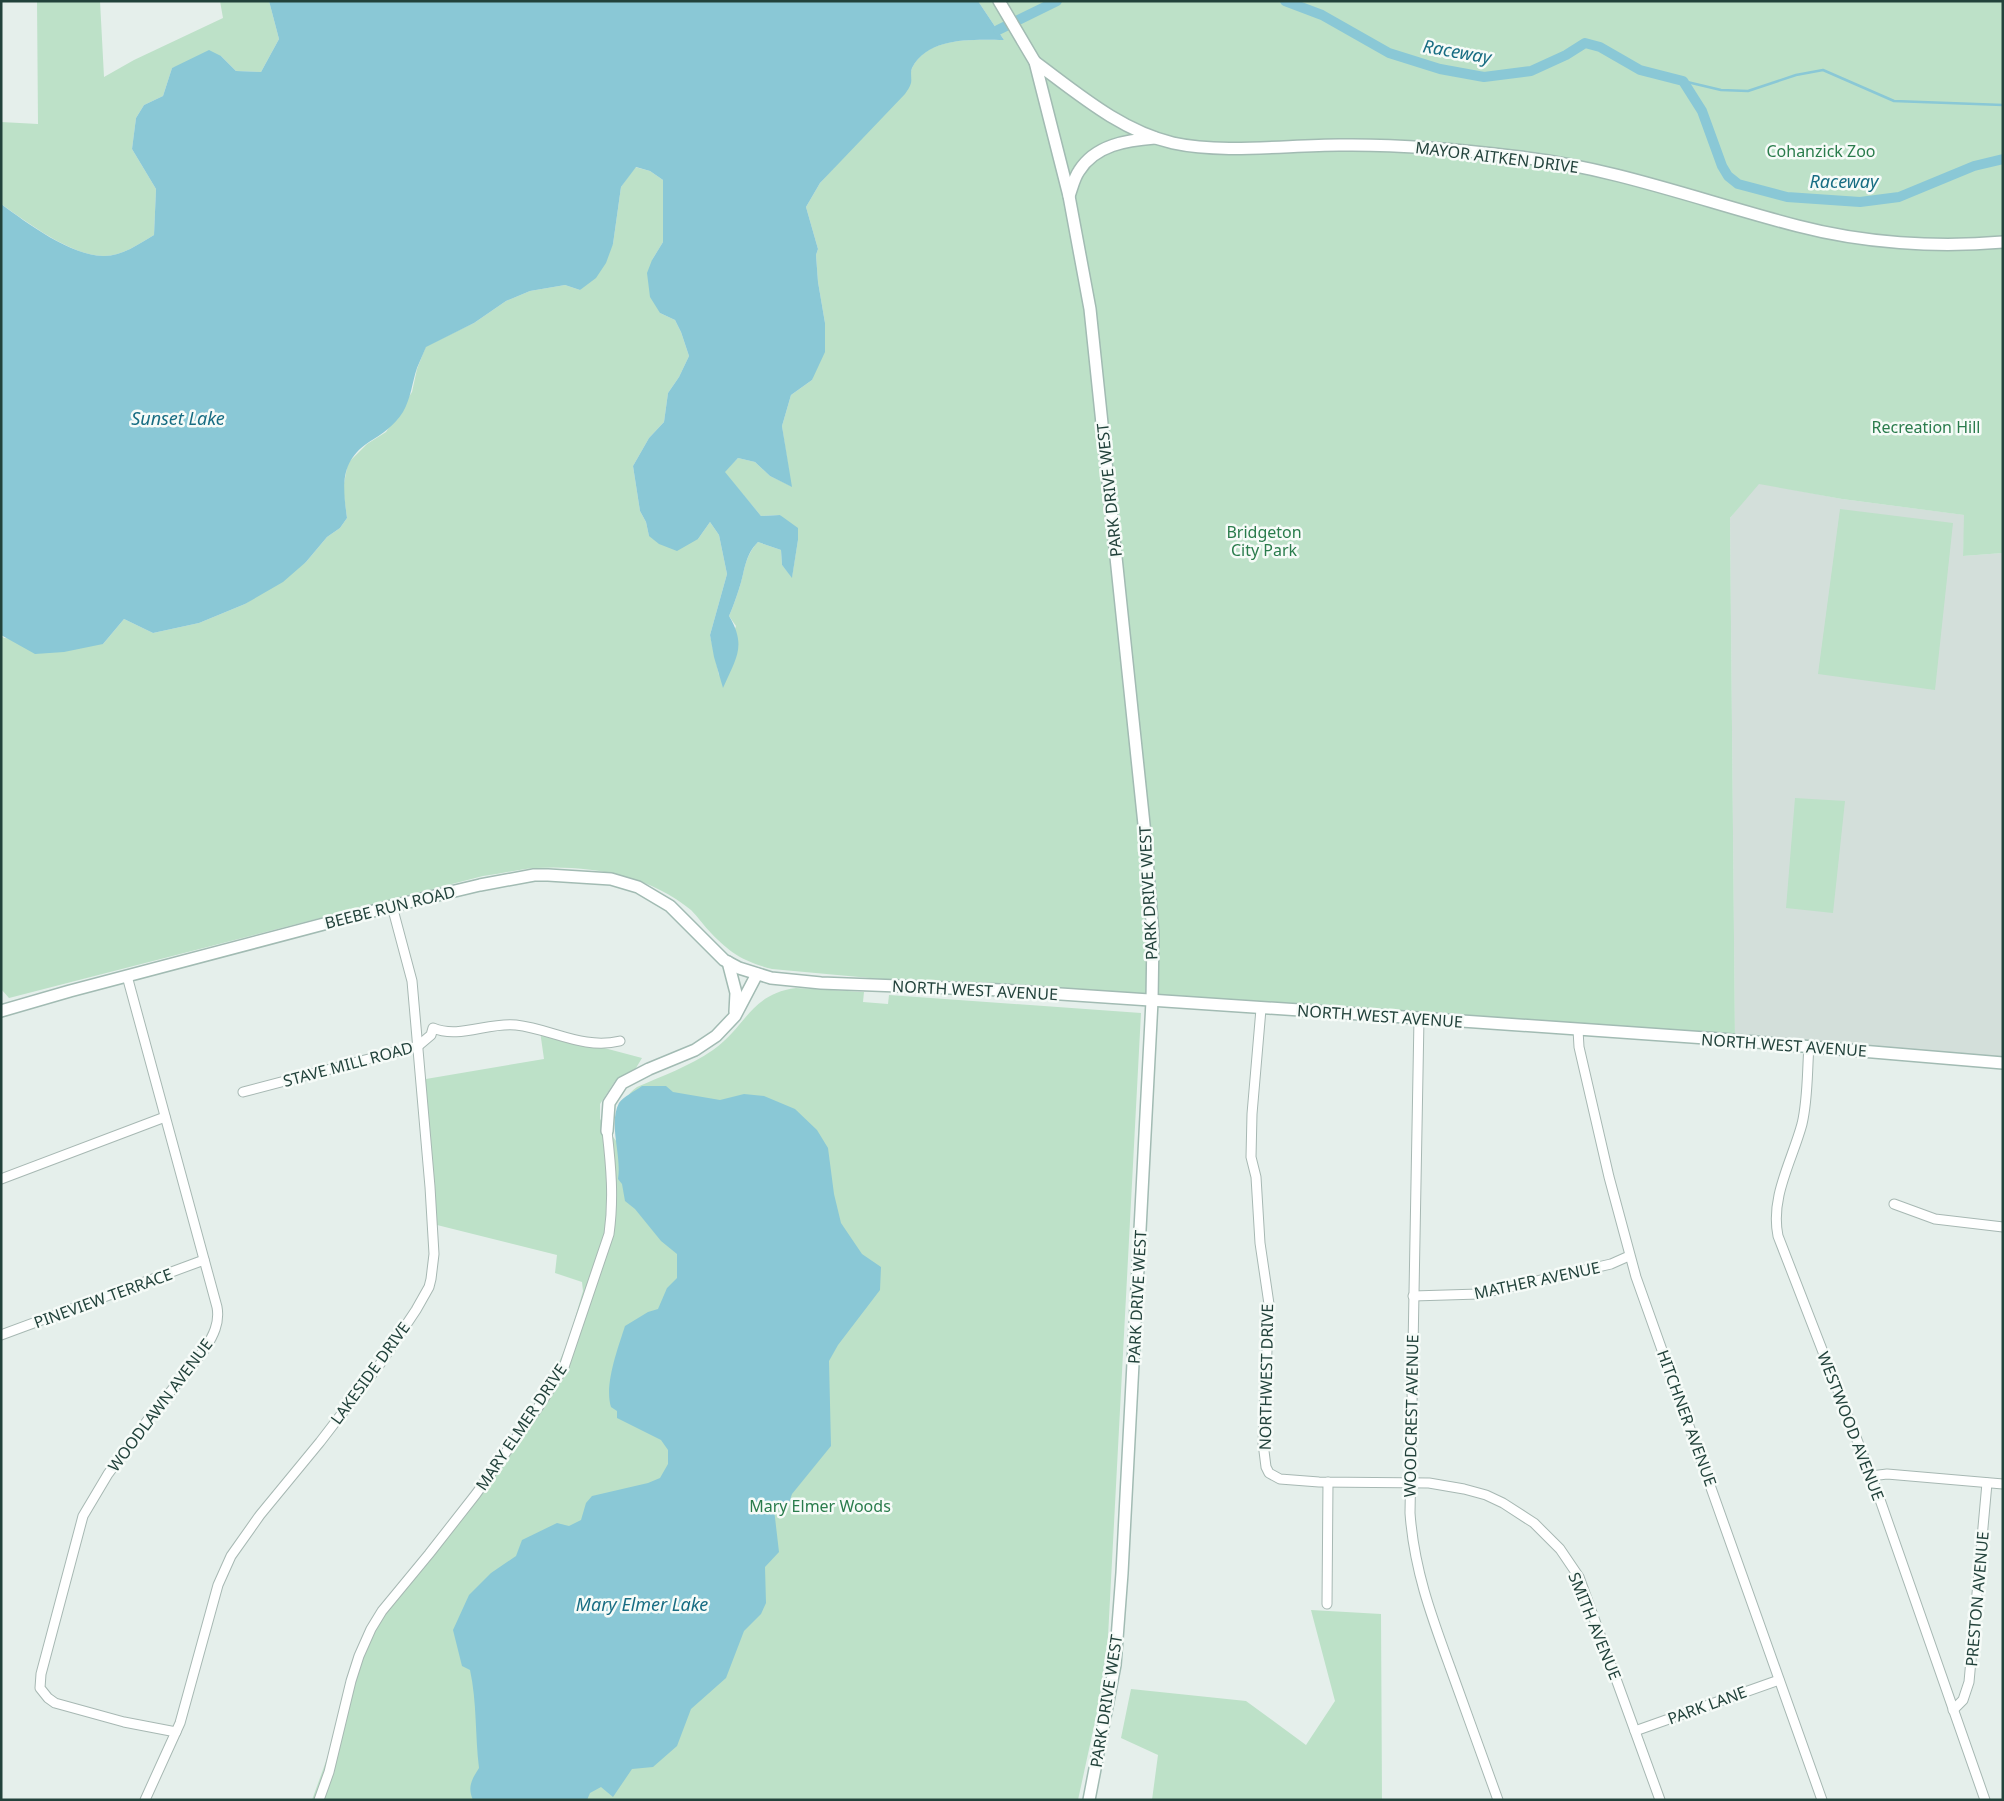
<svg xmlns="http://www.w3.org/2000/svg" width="2004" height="1801" viewBox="0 0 2004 1801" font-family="'Noto Sans',sans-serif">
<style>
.built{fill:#d3dfda}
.green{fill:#bde1c8}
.water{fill:#8ac8d6}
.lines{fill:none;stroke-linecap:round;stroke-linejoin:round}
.stream{stroke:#8ac8d6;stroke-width:2.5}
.canal{stroke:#8ac8d6;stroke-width:10}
.street-casing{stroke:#a7b8b3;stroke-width:11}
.secondary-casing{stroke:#a2bbb3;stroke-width:14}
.street{stroke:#fff;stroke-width:9}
.secondary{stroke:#fff;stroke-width:11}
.labels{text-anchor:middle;stroke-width:5;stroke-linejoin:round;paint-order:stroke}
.park-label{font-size:16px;fill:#2a7c4c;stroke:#f6fbf8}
.street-label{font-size:16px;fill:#22423b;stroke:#f6fbf8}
.water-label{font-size:18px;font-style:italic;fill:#186d83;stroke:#f6fbf8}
</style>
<rect width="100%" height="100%" fill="#e5efeb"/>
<!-- built -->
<polygon class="built" points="1758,483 1842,499 1965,515 1963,556 2003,553 2003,1063 1735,1041 1730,518"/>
<!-- green -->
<g class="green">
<path d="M37 1H100L104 77 134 60 223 18 220 1H269L279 39 261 72 236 71 221 56 172 68 163 96 144 105 136 118 132 149 156 189 154 235C139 244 122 256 104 256 71 256 27 222 1 204V122L38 124Z"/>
<path d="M978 1H2003V553L1963 556 1964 515 1842 499 1759 484 1730 518 1735 1041 1001 990 772 969C745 962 731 954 711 933 704 926 698 917 691 910 649 875 589 865 536 868 519 869 501 874 483 876L9 998 1 989V635L4 638 103 644 124 619 153 633 199 623 245 604 306 562 327 537 340 528 347 518 343 488 348 463 367 444 386 432 412 392 417 369 426 346 474 323 506 301 530 291 565 285 580 290 613 244 621 187 635 167 650 171 663 180V242L652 260 660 313 675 320 681 332 689 356 679 377 668 393 664 422 649 438 633 466 640 511 646 522 649 536 698 539 710 522 719 535 727 574 710 635 719 675 736 626 729 616C733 607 736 598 739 589 745 571 744 557 758 542L781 550 782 565 792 577 798 540 780 515 761 516 724 472 738 458 755 462 770 476 791 486 782 426 791 395 812 380 825 323 818 282 816 255 818 249 806 207 820 183 910 84C911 79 910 72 912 68 928 36 974 40 1004 40Z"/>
<polygon points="1840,509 1953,523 1935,690 1818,674"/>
<polygon points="1795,798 1845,801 1833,913 1786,908"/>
<path d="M796 988 864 992 863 1002 888 1004 889 995 1141 1013 1108 1637 1099 1703 1078 1800H312L368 1645 379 1618 536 1414 568 1342 583 1291 582 1282 555 1273 557 1255 433 1224 420 1080 544 1059 540 1031 642 1058 636 1068 615 1081 600 1104V1119L619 1145C621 1123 617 1101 637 1087 662 1076 690 1066 713 1050 746 1027 750 994 796 988Z"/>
<polygon points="1311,1610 1381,1614 1382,1800 1152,1800 1158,1755 1121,1738 1131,1689 1246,1701 1306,1745 1335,1701"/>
</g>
<!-- water -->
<g class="water">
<path d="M269 1H978L1004 40C974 40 929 36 912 68 910 73 912 79 911 83 910 87 907 91 905 94L820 183 806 207 818 249 816 255 818 282 825 323V352L812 380 791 395 782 426 792 487 770 476 755 462 738 458 725 472 761 516 780 515 798 528V540L792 578 782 565 781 550 758 542C744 556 745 572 739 589 736 598 733 607 729 616 747 646 736 658 723 688L714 657 710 635 727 574 719 535 710 522 698 539 677 551 659 544 649 536 646 522 640 511 633 466 649 438 664 422 668 393 679 377 689 356 681 332 675 320 660 313 650 297 647 273 652 260 663 242V180L650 171 636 167 621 187 613 244 606 263 596 278 580 290 565 285 530 291 506 301 474 323 426 347C423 354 420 361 417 368 412 383 411 398 403 412 394 426 382 434 369 442 339 462 343 487 347 518L340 528 327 537 306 562 283 582 245 604 199 623 153 633 124 619 103 644 64 652 35 654 1 635V204C27 223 71 256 104 256 122 256 139 244 154 235L156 189 132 149 136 118 144 105 163 96 172 68 209 50 221 56 236 71 261 72 279 39Z"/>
<path d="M642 1086H666L673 1092 720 1100 744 1094 764 1096 795 1109 817 1130 828 1148 834 1194 841 1223 862 1254 881 1267 880 1290 838 1345 829 1361 831 1446 792 1494 789 1503 774 1509 779 1552 765 1567 766 1603 761 1614 744 1631 726 1678 691 1709 677 1746 653 1767 632 1769 613 1797 601 1787 590 1793 587 1800H473C467 1787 472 1779 479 1768 475 1735 477 1702 470 1670L462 1666 453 1630 469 1595 491 1573 516 1556 522 1540 557 1523 569 1526 581 1520 586 1503 592 1496 648 1483 660 1478 668 1464V1450L661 1440 617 1418V1411L611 1407C604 1385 618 1348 625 1326L648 1312 658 1309 667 1288 677 1278V1254L661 1241 635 1209 625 1201 622 1184 618 1179C622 1155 608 1124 619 1103 623 1097 635 1091 642 1086Z"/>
</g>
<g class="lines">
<!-- stream -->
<polyline class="stream" points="1683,81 1721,90 1748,91 1796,75 1823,70 1894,101 2003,105"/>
<!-- canal -->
<g class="canal">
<polyline points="1285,1 1322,15 1389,53 1440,69 1484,77 1531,71 1566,55 1585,43 1600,47 1640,70 1683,81 1702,111 1722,166 1728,176 1738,184 1787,197 1860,202 1899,197 1974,166 2003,159"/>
<polyline points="998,30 1057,1"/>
</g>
<!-- street casing -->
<g class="street-casing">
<g id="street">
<path d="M127 976 217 1307C220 1323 213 1336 205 1349L150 1417 108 1474 83 1516 41 1674 40 1688 48 1698 55 1703 124 1722 176 1732"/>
<polyline points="1261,1009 1252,1114 1251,1157 1256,1177 1260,1243 1269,1304 1263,1443 1266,1467 1269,1473 1280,1479 1319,1482 1429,1483 1464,1489 1486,1495 1503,1503 1534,1523 1560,1549 1579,1577 1660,1800"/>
<path d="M1419 1018 1410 1513C1414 1569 1431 1615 1450 1667 1466 1711 1482 1756 1498 1800"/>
<polyline points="1578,1030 1579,1047 1609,1177 1636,1277 1822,1800"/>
<path d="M1809 1046C1807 1072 1808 1099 1802 1124 1792 1161 1770 1197 1778 1236L1878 1494 1985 1800"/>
<path d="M243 1092 418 1046 431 1035 433 1028C459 1039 488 1022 516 1025 552 1029 583 1050 620 1041"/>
<polyline points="1,1179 165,1117"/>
<polyline points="1894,1204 1935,1219 2003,1227"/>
<polyline points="1413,1296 1479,1294 1611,1264 1629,1256"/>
<polyline points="1,1335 204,1260"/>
<polyline points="1871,1476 1887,1474 2003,1484"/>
<polyline points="1327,1604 1328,1482"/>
<polyline points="1953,1710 1963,1700 1969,1682 1987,1483"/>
<polyline points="1635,1731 1779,1680"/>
<polyline points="145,1800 180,1723 218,1585 231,1556 260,1515 320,1442 380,1364 416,1310 429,1287 431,1279 434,1254 430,1187 412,981 392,906"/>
<path d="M319 1800 329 1772 351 1681 359 1656 371 1629 382 1611 429 1554 476 1494 539 1406 564 1367 609 1234C614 1199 611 1166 607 1131"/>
</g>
</g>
<!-- secondary casing -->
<g class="secondary-casing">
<g id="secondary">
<polyline points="999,1 1035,62 1069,196 1090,309 1145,834 1153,934 1152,1001 1122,1573 1115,1665 1089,1800"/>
<path d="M1035 62C1077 93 1121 131 1173 143 1223 154 1287 145 1339 145 1400 144 1460 150 1520 157 1615 168 1705 202 1798 226 1863 243 1936 248 2003 242"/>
<path d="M1069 196C1072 188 1074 178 1079 171 1095 145 1127 140 1155 138"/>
<polyline points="728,962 736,993 735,1012"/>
<polyline points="1,1011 70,991 392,906 480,885 534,875 548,875 611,879 638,887 670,906 724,960 739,968 771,978 821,983 1001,990 1419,1018 1720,1039 2003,1063"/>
<polyline points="607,1131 609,1103 622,1083 649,1069 695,1050 716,1036 735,1016 757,974"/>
</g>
</g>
<!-- street -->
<use href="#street" class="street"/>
<!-- secondary -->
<use href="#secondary" class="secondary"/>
</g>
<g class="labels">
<!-- park labels -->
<g class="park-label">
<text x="1821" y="157">Cohanzick Zoo</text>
<text x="1926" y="433">Recreation Hill</text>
<text x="1264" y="538">Bridgeton<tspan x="1264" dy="18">City Park</tspan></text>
<text x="820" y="1512">Mary Elmer Woods</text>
</g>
<!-- street labels -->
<g class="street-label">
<text transform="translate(1497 157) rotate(7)" y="6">MAYOR AITKEN DRIVE</text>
<text transform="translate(1109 490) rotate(-96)" y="6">PARK DRIVE WEST</text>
<text transform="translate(1148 893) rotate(-93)" y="6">PARK DRIVE WEST</text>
<text transform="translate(390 907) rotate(-14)" y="6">BEEBE RUN ROAD</text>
<text transform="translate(975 990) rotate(3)" y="6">NORTH WEST AVENUE</text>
<text transform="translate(1380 1016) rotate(4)" y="6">NORTH WEST AVENUE</text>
<text transform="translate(1784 1045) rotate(4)" y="6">NORTH WEST AVENUE</text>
<text transform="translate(348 1064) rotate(-15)" y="6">STAVE MILL ROAD</text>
<text transform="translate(1537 1280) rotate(-12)" y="6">MATHER AVENUE</text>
<text transform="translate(1137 1297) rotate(-87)" y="6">PARK DRIVE WEST</text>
<text transform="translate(103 1298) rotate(-20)" y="6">PINEVIEW TERRACE</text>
<text transform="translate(370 1373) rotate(-54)" y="6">LAKESIDE DRIVE</text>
<text transform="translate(1266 1377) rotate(-89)" y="6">NORTHWEST DRIVE</text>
<text transform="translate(160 1405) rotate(-53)" y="6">WOODLAWN AVENUE</text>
<text transform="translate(1411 1416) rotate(-89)" y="6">WOODCREST AVENUE</text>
<text transform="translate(1687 1418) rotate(70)" y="6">HITCHNER AVENUE</text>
<text transform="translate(1851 1426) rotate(69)" y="6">WESTWOOD AVENUE</text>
<text transform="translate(521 1427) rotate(-56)" y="6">MARY ELMER DRIVE</text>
<text transform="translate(1977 1599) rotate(-85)" y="6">PRESTON AVENUE</text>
<text transform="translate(1595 1626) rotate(68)" y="6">SMITH AVENUE</text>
<text transform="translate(1106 1701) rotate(-81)" y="6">PARK DRIVE WEST</text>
<text transform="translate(1707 1705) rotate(-20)" y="6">PARK LANE</text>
</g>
<!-- water labels -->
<g class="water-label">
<text transform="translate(1457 52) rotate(10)" y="6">Raceway</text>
<text x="1844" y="188">Raceway</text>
<text x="178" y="425">Sunset Lake</text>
<text x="642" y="1611">Mary Elmer Lake</text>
</g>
</g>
<!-- border -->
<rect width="2004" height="1801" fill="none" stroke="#22423b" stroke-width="5"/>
</svg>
